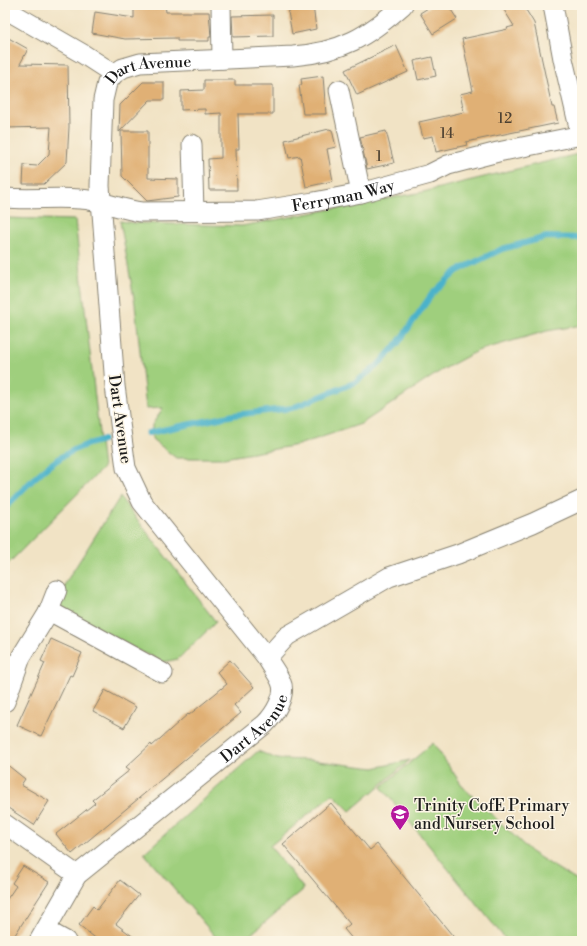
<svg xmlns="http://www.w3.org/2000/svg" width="587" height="946" viewBox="0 0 587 946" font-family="'Libre Bodoni',serif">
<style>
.green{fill:#9fcf7d;stroke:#5e764c}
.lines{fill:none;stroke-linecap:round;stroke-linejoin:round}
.stream{stroke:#4bb2ca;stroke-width:6}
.building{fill:#e0b074}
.street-casing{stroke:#868070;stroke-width:21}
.street{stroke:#fff;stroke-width:19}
.labels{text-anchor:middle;stroke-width:3;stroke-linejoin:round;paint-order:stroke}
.number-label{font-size:14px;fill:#4d4132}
.street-label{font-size:16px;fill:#1c1c1c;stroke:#fcf5e5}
.poi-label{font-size:16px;fill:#1c1c1c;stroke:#fcf5e5;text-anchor:start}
</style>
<rect width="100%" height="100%" fill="#fcf5e5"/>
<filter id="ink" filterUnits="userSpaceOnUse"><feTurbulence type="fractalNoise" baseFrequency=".025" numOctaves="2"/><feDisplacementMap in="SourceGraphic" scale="8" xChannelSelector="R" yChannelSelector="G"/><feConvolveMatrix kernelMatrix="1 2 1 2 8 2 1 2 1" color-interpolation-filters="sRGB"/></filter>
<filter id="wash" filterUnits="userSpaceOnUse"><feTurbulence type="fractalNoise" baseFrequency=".012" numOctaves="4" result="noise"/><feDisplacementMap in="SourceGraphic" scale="16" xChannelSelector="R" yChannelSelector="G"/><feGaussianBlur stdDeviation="0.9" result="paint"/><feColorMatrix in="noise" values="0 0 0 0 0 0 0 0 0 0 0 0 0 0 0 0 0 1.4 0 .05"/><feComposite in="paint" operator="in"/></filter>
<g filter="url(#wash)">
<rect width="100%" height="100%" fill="#f1e3c5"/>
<!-- green -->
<g class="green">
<polygon points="582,153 582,325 547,331 477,351 442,370 361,424 298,445 224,458 176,458 152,439 152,425 163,408 146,409 135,304 120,221 135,223 242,226 423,192"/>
<polygon points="5,218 75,220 103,468 5,567"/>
<polygon points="120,497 216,622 178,659 164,662 137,650 58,605 66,582"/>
<polygon points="433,743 464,788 531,852 582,884 582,941 507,941 381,787"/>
<polygon points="258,751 277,759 310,760 374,768 410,760 350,811 333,794 270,846 304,889 243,941 219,941 144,853"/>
</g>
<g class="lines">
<!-- stream -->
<g class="stream">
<polyline points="148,433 234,415 292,408 356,382 378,365 398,343 432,294 457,271 502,249 547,237 582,238"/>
<path d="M5 508C34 477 60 449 103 440"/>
</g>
</g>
<g id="blocks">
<!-- building -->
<g class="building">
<polygon points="134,5 165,5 166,12 209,12 211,37 209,37 209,41 177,41 177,38 125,39 92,33 95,12 134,18"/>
<polygon points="300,5 313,5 316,29 292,34 288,12"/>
<polygon points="433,5 448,5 457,19 433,34 420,13"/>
<polygon points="501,5 523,5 534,23 552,107 554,107 558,123 466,142 467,145 436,152 433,136 423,138 419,122 464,112 460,94 473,91 462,39 508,29 507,28 514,26"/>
<polygon points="273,15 273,36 233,37 232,16"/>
<polygon points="5,36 28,49 20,64 68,65 69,127 67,162 44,184 23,184 24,165 37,166 49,154 51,127 5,128"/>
<polygon points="396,45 408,72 357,95 345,70"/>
<polygon points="432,57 436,76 418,80 414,61"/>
<polygon points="323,76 326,114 303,114 299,85 302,85 301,79"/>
<polygon points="204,80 235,80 235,85 273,85 273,114 238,114 239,149 236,149 237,190 209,190 208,159 221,158 221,113 205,114 205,109 181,110 181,91 204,90"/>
<polygon points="143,82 164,82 164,100 150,100 119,132 120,105"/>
<polygon points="329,129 332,130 336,147 327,149 333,181 306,187 300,156 289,158 285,140"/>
<polygon points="121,131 148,131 148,178 178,179 178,197 147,201 122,176"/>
<polygon points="386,131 394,163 367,169 360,137"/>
<polygon points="51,639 82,653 72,676 70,675 41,736 17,725 45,663 41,661"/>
<polygon points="230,660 254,687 234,705 241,713 72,854 56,834 95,803 92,800 130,770 126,767 151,744 152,746 188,714 189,715 227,684 217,672"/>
<polygon points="105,690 136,707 124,728 93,711"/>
<polygon points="5,763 25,779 21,785 49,801 34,825 5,806"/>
<polygon points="331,803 370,850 377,844 457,941 354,941 344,929 350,924 283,844"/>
<polygon points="23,866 49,882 11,941 5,941 5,902 16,886 12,883"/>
<polygon points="120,880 139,895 116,924 139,941 99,941 79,925 93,906 97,910"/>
</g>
</g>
</g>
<g filter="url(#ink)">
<use href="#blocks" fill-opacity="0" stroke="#868070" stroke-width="1"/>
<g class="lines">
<!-- street casing -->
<g class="street-casing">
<g id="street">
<polyline points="221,5 222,59"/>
<polyline points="553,5 563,59 581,136"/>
<polyline points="5,9 83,54 114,74"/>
<polyline points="339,90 361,193"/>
<polyline points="192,144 194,211"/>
<path id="s1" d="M5 198C30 200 55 197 80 199 101 200 120 209 141 212L257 211 314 202 361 193 430 174 448 165 498 152 582 135"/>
<polyline points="48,613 57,590"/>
<polyline points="267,658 287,636 389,577 458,554 533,523 582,500"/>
<polyline points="5,702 21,657 48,613 53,613 163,673"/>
<polyline points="5,824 77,875"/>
<polyline points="46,930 66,941"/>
<path id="s2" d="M39 941 77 875 265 724C274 715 287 695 281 682 278 674 271 666 267 658L142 502 126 468 115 386 100 186 103 100 107 83 114 74 123 68 140 63 293 56C342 52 367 37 403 5"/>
</g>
</g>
<!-- street -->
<use href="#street" class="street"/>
</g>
</g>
<!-- icons -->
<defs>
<g id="school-pin" transform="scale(1)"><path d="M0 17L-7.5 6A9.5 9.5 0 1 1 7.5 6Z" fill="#b5179e" stroke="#fcf5e5"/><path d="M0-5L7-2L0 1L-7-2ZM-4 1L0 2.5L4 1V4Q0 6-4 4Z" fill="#fff"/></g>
</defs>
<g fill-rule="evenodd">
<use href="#school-pin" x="400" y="814"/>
</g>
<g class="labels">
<!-- number labels -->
<g class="number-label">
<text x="505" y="123">12</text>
<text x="447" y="138">14</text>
<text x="379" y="161">1</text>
</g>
<!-- street labels -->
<g class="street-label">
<text dy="6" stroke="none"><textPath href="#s2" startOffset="1063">Dart Avenue</textPath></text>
<text dy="6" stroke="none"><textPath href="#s1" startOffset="341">Ferryman Way</textPath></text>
<text transform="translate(121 419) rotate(82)" y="6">Dart Avenue</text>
<text dy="6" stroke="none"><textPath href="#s2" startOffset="307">Dart Avenue</textPath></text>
</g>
<!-- poi labels -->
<g class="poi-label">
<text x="414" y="811">Trinity CofE Primary<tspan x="414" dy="18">and Nursery School</tspan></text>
</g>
</g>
<!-- margin -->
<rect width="587" height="946" fill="none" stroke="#fcf5e5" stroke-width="20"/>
</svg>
